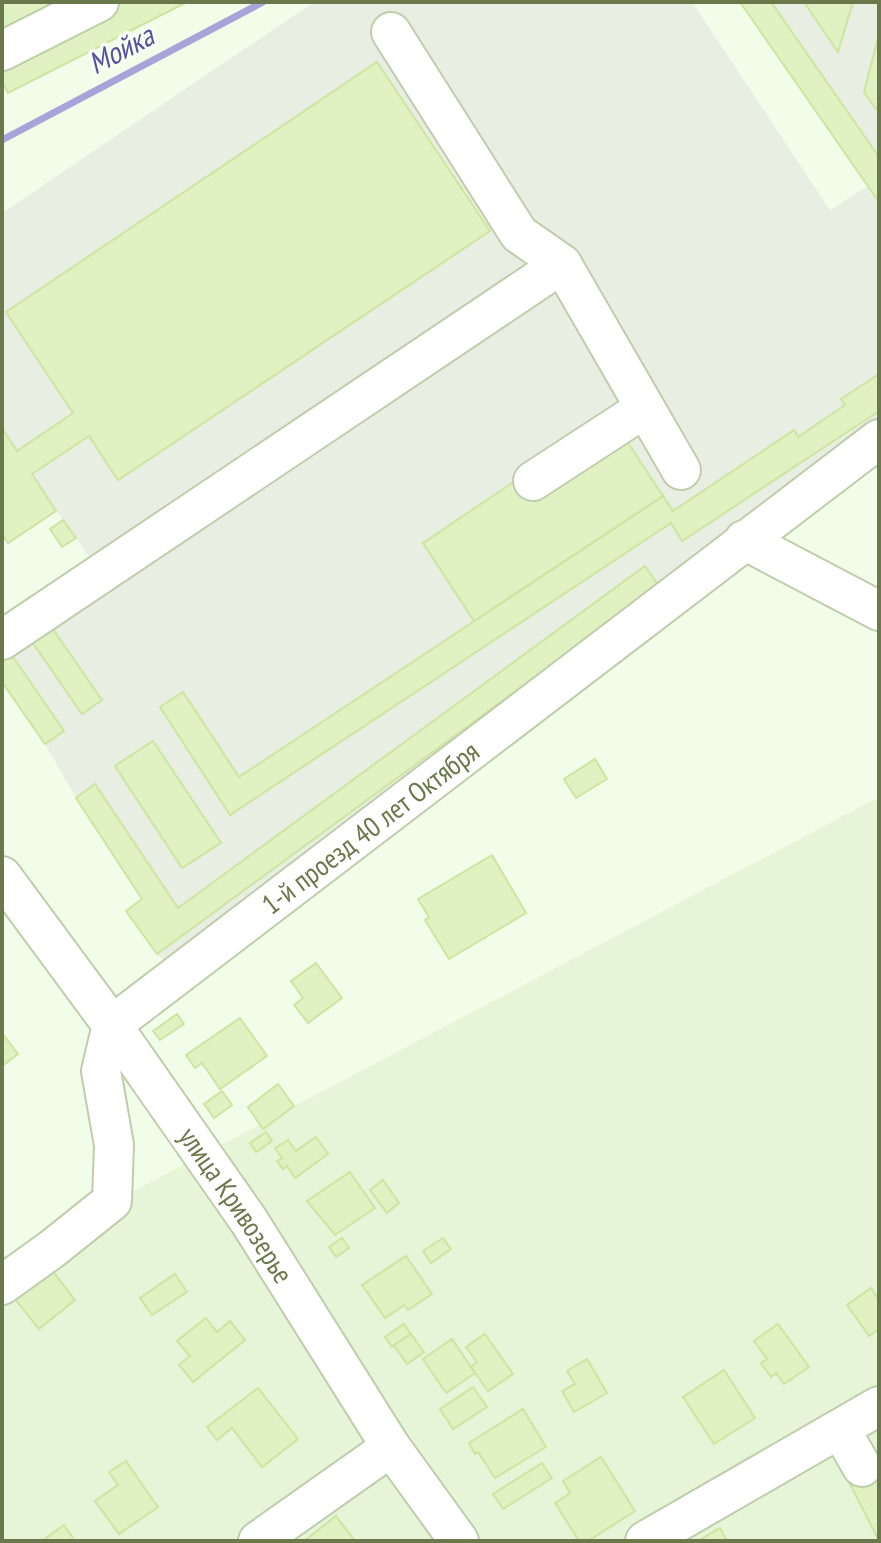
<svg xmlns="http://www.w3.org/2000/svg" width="881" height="1543" viewBox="0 0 881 1543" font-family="'PT Sans Narrow',sans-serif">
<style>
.residential{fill:#e6f4d8}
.industrial{fill:#e9eee2}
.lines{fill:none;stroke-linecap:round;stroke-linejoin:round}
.stream{stroke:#aaa3d9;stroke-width:7}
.building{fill:#e0f2c1;stroke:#cde5a1;stroke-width:2}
.minor-casing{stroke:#c0cdac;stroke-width:42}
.minor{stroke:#fff;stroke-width:38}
.labels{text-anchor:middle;stroke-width:7;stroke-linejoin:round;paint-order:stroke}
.street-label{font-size:28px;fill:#6a784c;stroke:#f6fff0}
.water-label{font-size:30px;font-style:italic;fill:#5a4ea1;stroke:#f6fff0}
</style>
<rect width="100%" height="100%" fill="#f1fde9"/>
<!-- residential -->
<polygon class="residential" points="879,797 879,1541 2,1541 2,1265 47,1237"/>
<!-- industrial -->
<polygon class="industrial" points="314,2 692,2 830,210 868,186 740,2 879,2 879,462 187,982 157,954 126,911 142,899 76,798 45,744 2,682 2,660 108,584 76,538 62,547 50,529 63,520 56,511 8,543 2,534 2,213"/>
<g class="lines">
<!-- stream -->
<polyline class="stream" points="2,140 263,2"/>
</g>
<!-- building -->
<g class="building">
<polygon points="2,2 78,2 2,40"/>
<polygon points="119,2 187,2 8,93 2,81 2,61"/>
<polygon points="740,2 771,2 879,157 879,202"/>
<polygon points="804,2 853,2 838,52"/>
<polygon points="879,34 879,113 864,92"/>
<polygon points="377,62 490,231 118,480 89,436 32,474 56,511 8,543 2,534 2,428 17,451 73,413 6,312"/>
<polygon points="879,374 879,411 682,541 671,523 230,815 160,707 183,692 239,777 663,496 673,511 794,430 798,437 845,405 841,399"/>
<polygon points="624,437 663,496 474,621 423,543 518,479"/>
<polygon points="63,520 76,538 62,547 50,529"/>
<polygon points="645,566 659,586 157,954 126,911 142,899 76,798 95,784 178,908"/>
<polygon points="50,625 102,700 82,714 30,639"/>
<polygon points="11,654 64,731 45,744 2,682 2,660"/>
<polygon points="153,741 221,843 182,868 115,766"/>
<polygon points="595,759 607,779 576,798 564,779"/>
<polygon points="492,855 526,913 449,959 425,920 429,917 418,899"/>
<polygon points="316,963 342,998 308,1023 294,1005 303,998 291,981"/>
<polygon points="177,1014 184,1024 160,1040 153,1031"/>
<polygon points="240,1018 267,1056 220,1089 202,1063 195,1068 186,1055"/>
<polygon points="2,1033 18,1054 2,1066"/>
<polygon points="278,1084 294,1106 263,1129 248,1107"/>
<polygon points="222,1091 232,1105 214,1118 204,1104"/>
<polygon points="266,1132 272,1141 256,1152 250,1143"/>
<polygon points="316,1137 328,1154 295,1178 287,1166 283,1169 277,1161 282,1158 275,1148 288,1140 296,1151"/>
<polygon points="350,1172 375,1208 335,1235 307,1201"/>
<polygon points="383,1180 399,1203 387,1213 370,1190"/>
<polygon points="342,1238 349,1248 336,1257 329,1247"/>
<polygon points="443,1238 451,1249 431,1263 423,1251"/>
<polygon points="406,1256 432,1294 408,1310 404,1305 385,1318 362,1285"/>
<polygon points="48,1265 75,1300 39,1329 11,1294"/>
<polygon points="175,1274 187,1292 152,1315 140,1298"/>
<polygon points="871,1288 879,1300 879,1329 869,1336 847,1305"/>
<polygon points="206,1318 217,1332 230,1321 245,1340 193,1382 179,1365 190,1356 177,1341"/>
<polygon points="404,1324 411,1334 392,1347 385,1337"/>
<polygon points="778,1324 809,1367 784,1384 776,1373 771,1377 761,1363 767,1359 754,1341"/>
<polygon points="411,1334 424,1352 407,1364 394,1345"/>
<polygon points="485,1334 513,1374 488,1391 471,1367 477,1362 466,1347"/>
<polygon points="452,1339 475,1373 446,1393 423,1359"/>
<polygon points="587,1359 607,1393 574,1412 562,1391 575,1384 567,1371"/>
<polygon points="724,1370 755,1418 714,1444 683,1397"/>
<polygon points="473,1387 487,1407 453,1429 440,1409"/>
<polygon points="258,1388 298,1439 262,1467 232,1428 217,1440 207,1427"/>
<polygon points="523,1409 546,1447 495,1478 478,1452 475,1454 469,1443"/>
<polygon points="601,1457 635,1511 588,1541 579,1541 555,1503 570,1493 563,1481"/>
<polygon points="126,1461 158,1507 119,1534 95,1501 118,1485 109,1472"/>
<polygon points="542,1463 552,1478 503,1509 493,1494"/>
<polygon points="874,1470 879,1480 879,1541 849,1482"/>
<polygon points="336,1516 355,1541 304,1541"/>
<polygon points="64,1525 75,1541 42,1541"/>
<polygon points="720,1528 727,1541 698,1541"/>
</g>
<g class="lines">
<!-- minor casing -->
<g class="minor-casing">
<g id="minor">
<polyline points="391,32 519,234 562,264"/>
<polyline points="2,51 99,2"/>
<polyline points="533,481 645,408"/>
<polyline points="744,540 879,611"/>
<polyline points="2,640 562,264 681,470"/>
<path id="s1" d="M2 876 112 1025 249 1221 391 1447 459 1541"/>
<path id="s2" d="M2 1285 52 1249 112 1201 114 1145 101 1071 112 1025 879 439"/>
<polyline points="840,1429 862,1467"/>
<polyline points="258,1541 391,1447"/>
<polyline points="645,1541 879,1406"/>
</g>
</g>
<!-- minor -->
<use href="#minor" class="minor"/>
</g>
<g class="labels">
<!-- street labels -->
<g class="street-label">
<text dy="10" stroke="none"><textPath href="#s2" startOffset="642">1-й проезд 40 лет Октября</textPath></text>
<text dy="10" stroke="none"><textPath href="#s1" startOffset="404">улица Кривозерье</textPath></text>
</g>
<!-- water labels -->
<g class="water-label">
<text transform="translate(121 50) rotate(-28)" y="10">Мойка</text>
</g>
</g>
<!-- border -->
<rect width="881" height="1543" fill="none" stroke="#6a784c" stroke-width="8"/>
</svg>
